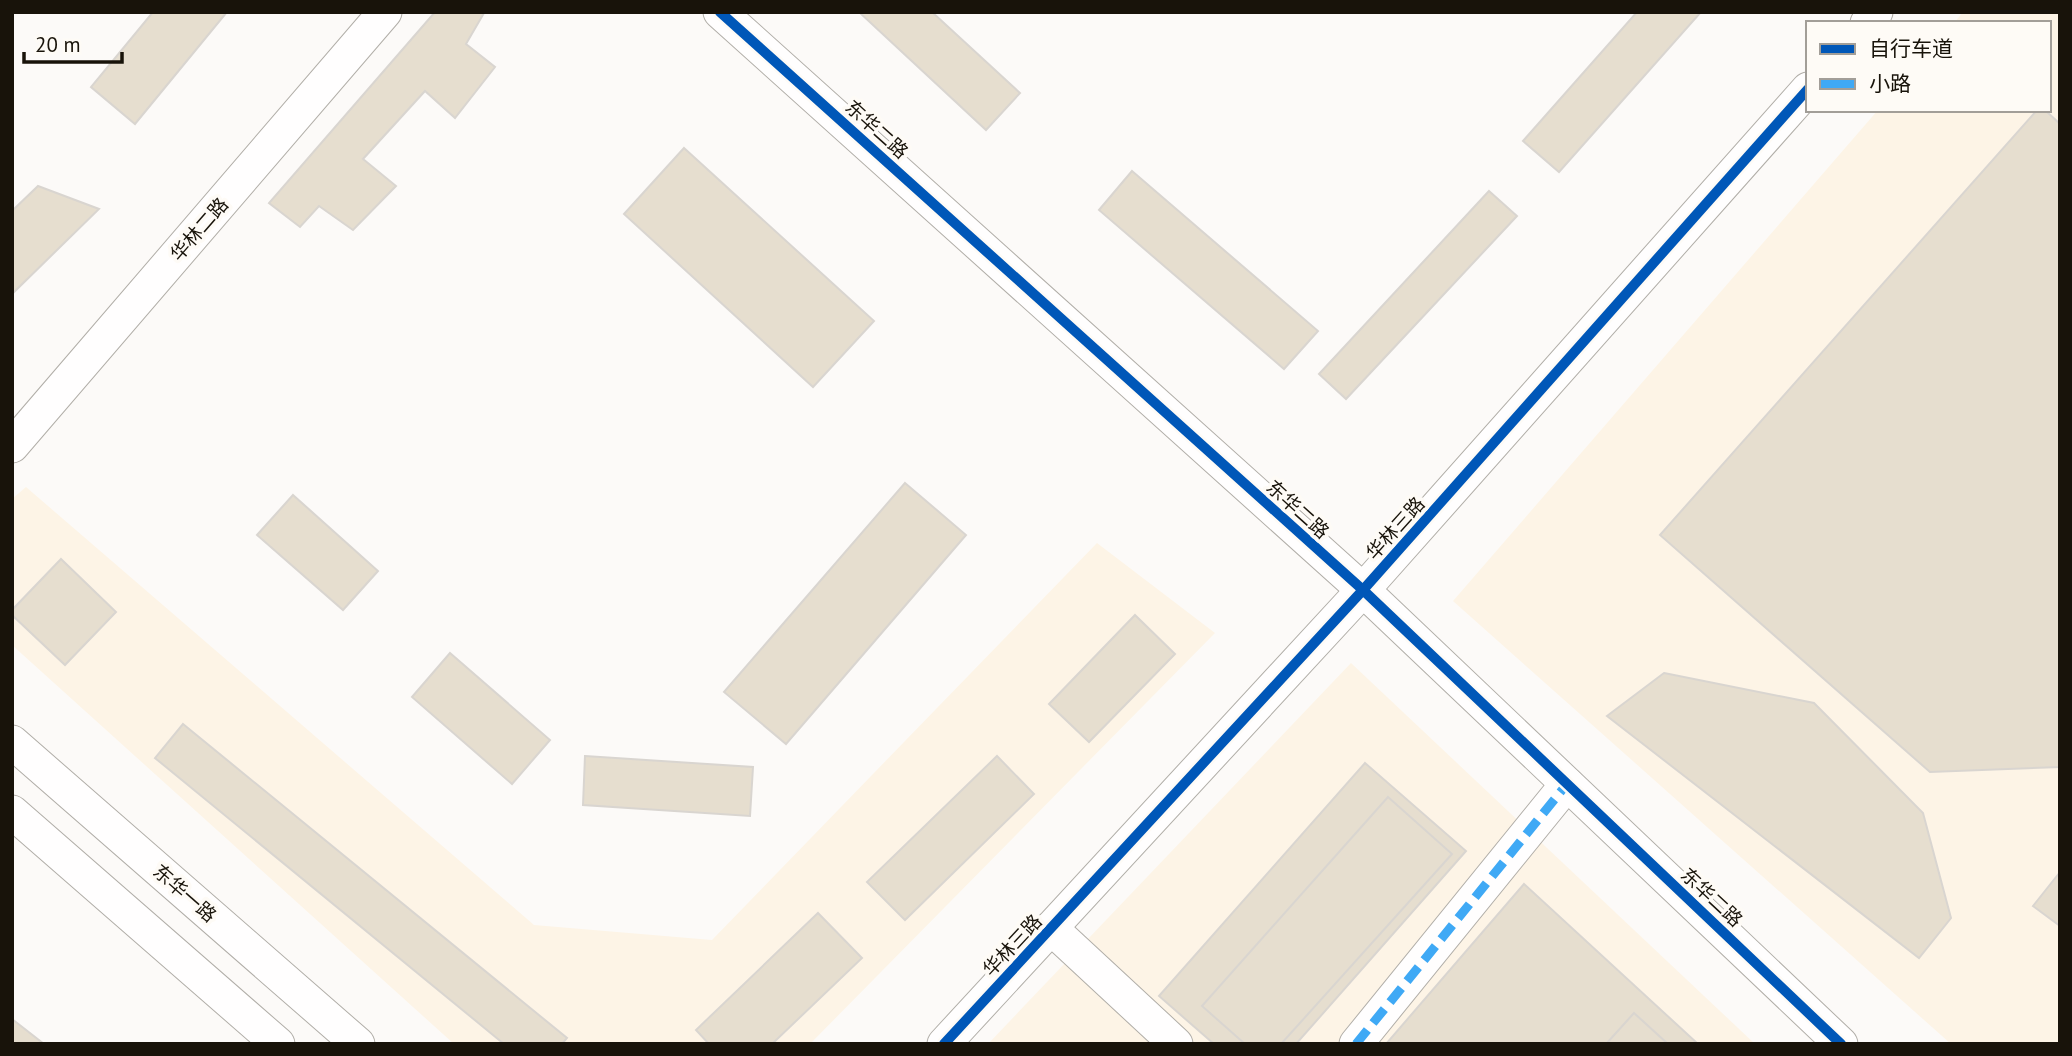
<svg xmlns="http://www.w3.org/2000/svg" width="2072" height="1056" viewBox="0 0 2072 1056" font-family="'PT Sans','Noto Sans SC',sans-serif">
<style>
.built{fill:#fdf4e6}
.building{fill:#e6decf;stroke:#d9d5d0;stroke-width:2}
.lines{fill:none;stroke-linecap:round;stroke-linejoin:round}
.minor-casing{stroke:#b1aea8;stroke-width:35}
.minor{stroke:#fffefe;stroke-width:33}
.quiet{stroke:#3fa9f5;stroke-width:9;stroke-dasharray:18 9;stroke-linecap:butt}
.cycleway-casing{stroke:#fefbf6;stroke-width:15}
.cycleway{stroke:#0057b8;stroke-width:10}
.labels{text-anchor:middle;stroke-width:7;stroke-linejoin:round;paint-order:stroke}
.street-label{font-size:19px;fill:#18130a;stroke:#fefbf6}
</style>
<rect width="100%" height="100%" fill="#fcfaf8"/>
<!-- built -->
<g class="built">
<polygon points="1963,12 2060,12 2060,1044 1951,1044 1453,601 1878,110 2049,110 2049,23 1954,23"/>
<polygon points="26,487 534,925 712,940 1097,543 1215,633 810,1044 454,1044 12,645 12,499"/>
<polygon points="1351,663 1755,1044 988,1044"/>
</g>
<!-- building -->
<g class="building">
<polygon points="153,12 227,12 135,124 91,87"/>
<polygon points="435,12 484,13 466,44 495,67 455,118 425,91 363,159 396,186 353,230 319,206 300,227 269,203"/>
<polygon points="859,12 932,12 1020,93 986,130"/>
<polygon points="1637,12 1701,12 1559,172 1523,141"/>
<polygon points="2037,110 2045,110 2060,124 2060,767 1930,772 1660,535"/>
<polygon points="684,148 874,321 813,387 624,214"/>
<polygon points="1132,171 1318,331 1284,369 1099,210"/>
<polygon points="38,186 99,209 12,294 12,211"/>
<polygon points="1489,191 1517,216 1346,399 1319,374"/>
<polygon points="905,483 966,535 786,744 724,692"/>
<polygon points="293,495 378,571 343,610 257,535"/>
<polygon points="61,559 116,612 65,665 12,615 12,610"/>
<polygon points="1135,615 1175,654 1089,742 1049,704"/>
<polygon points="450,653 550,740 512,784 412,697"/>
<polygon points="1664,673 1814,703 1923,813 1951,918 1919,958 1607,716"/>
<polygon points="183,724 567,1038 562,1044 504,1044 155,758"/>
<polygon points="585,756 753,767 750,816 583,805"/>
<polygon points="997,756 1034,794 905,920 867,882"/>
<polygon points="1365,763 1466,851 1296,1044 1214,1044 1159,996"/>
<polygon points="1388,797 1452,854 1281,1044 1245,1044 1202,1006"/>
<polygon points="2060,872 2060,926 2033,906"/>
<polygon points="1524,884 1698,1044 1386,1044"/>
<polygon points="818,913 862,958 772,1044 709,1044 696,1030"/>
<polygon points="1634,1013 1668,1044 1606,1044"/>
<polygon points="12,1019 44,1044 12,1044"/>
</g>
<g class="lines">
<!-- minor casing -->
<g class="minor-casing">
<g id="minor">
<polyline points="720,12 1363,590 1841,1044"/>
<polyline points="1867,23 1876,12"/>
<polyline points="12,446 385,12"/>
<polyline points="12,742 358,1044"/>
<polyline points="12,812 278,1044"/>
<polyline points="1051,928 1176,1044"/>
<polyline points="944,1044 1363,590 1808,89"/>
<polyline points="1356,1044 1567,784"/>
</g>
</g>
<!-- minor -->
<use href="#minor" class="minor"/>
<!-- quiet -->
<polyline class="quiet" points="1356,1044 1567,784"/>
<!-- cycleway casing -->
<g class="cycleway-casing">
<g id="cycleway">
<polyline points="720,12 1363,590 1841,1044"/>
<polyline points="944,1044 1363,590 1808,89"/>
</g>
</g>
<!-- cycleway -->
<use href="#cycleway" class="cycleway"/>
</g>
<g class="labels">
<!-- street labels -->
<g class="street-label">
<text transform="translate(877 129) rotate(42)" y="7">东华二路</text>
<text transform="translate(199 229) rotate(-49)" y="7">华林二路</text>
<text transform="translate(1298 509) rotate(42)" y="7">东华二路</text>
<text transform="translate(1395 528) rotate(-48)" y="7">华林三路</text>
<text transform="translate(185 893) rotate(41)" y="7">东华一路</text>
<text transform="translate(1712 897) rotate(43)" y="7">东华二路</text>
<text transform="translate(1012 945) rotate(-47)" y="7">华林三路</text>
</g>
</g>
<!-- border -->
<rect width="2072" height="1056" fill="none" stroke="#18130a" stroke-width="28"/>
<!-- legend -->
<rect x="1806" y="21" width="245" height="91" fill="#fefbf6" stroke="#a29e98" stroke-width="2"/>
<rect x="1820" y="44" width="35" height="10" fill="#0057b8" stroke="#a29e98" stroke-width="2"/>
<text x="1869" y="56" font-size="21" fill="#18130a">自行车道</text>
<rect x="1820" y="79" width="35" height="10" fill="#3fa9f5" stroke="#a29e98" stroke-width="2"/>
<text x="1869" y="91" font-size="21" fill="#18130a">小路</text>
<!-- scale -->
<path d="M24 52v10h98v-10" fill="none" stroke="#18130a" stroke-width="3.5"/>
<text x="35" y="52" font-size="21" fill="#18130a" stroke="#fefbf6" stroke-width="5" paint-order="stroke">20 m</text>
</svg>
